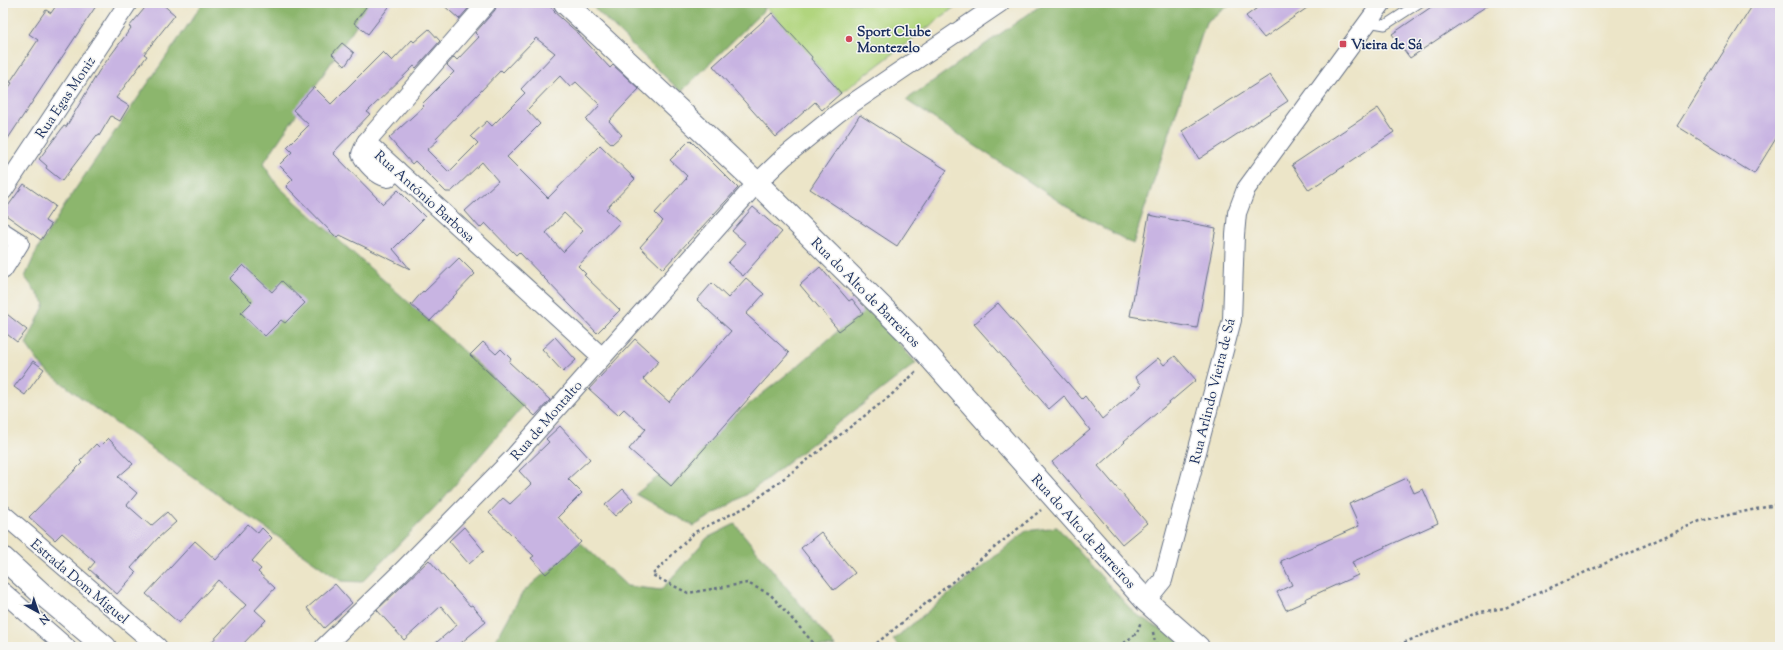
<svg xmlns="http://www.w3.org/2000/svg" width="1783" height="650" viewBox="0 0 1783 650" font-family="'Sorts Mill Goudy',serif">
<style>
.green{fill:#b1d57e;stroke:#66826e}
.forest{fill:#8cb66d;stroke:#547266}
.building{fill:#c8b4e2;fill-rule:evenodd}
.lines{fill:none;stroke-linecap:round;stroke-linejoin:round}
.lane-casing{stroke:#646f83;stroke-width:11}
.street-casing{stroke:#646f83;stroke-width:20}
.secondary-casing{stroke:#646f83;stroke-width:24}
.primary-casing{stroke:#646f83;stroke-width:24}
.path{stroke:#646f83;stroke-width:2.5;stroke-dasharray:3 3;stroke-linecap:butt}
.lane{stroke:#fff;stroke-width:9}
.street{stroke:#fff;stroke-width:18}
.secondary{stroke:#fff;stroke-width:22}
.primary{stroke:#fff;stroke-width:22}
.poi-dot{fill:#d1495b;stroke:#f6f6f2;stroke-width:1.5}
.labels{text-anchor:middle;stroke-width:3;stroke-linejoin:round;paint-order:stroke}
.poi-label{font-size:14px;font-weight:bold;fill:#1b2f5e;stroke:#f6f6f2;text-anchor:start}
.street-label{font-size:14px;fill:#1b2f5e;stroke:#f6f6f2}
</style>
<rect width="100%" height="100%" fill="#f6f6f2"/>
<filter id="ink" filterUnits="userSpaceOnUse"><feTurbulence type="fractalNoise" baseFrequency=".025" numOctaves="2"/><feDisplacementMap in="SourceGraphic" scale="8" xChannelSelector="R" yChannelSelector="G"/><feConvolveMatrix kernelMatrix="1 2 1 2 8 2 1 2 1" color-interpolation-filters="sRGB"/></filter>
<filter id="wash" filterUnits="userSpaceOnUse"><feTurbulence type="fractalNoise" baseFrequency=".012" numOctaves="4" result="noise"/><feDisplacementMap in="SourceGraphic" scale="16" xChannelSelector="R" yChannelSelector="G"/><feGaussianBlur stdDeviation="0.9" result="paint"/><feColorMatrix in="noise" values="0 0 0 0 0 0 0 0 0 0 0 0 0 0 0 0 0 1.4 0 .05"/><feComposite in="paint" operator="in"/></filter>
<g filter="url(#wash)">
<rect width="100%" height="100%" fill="#ece5c8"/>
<!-- green -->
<polygon class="green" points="761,3 960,3 841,93 772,13"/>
<!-- forest -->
<g class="forest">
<polygon points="203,3 371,3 263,164 279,187 524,405 441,501 362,582 341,581 97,410 43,368 26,344 45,304 25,277 37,250 72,194"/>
<polygon points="589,3 761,3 765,9 681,92"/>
<polygon points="1044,3 1232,3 1206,22 1133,244 1075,212 906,100"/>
<polygon points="866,307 916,363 746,495 694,526 636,494 801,363"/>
<polygon points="735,524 835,647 492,647 523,592 580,542 627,586 661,590 707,538"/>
<polygon points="1057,527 1134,613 1180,641 1186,647 900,647 893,640 1026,531"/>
</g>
<g id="blocks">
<!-- building -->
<g class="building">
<polygon points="58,3 98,3 3,146 3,96 12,83 10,82 38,40 29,34 46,10 51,13"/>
<polygon points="149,3 161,3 175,15 144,54 147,56 116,98 129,106 120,121 111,116 99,136 97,135 62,181 46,168 47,166 39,159 64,126 66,127 99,71 131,28 129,27"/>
<polygon points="369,3 392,3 368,34 354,23"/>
<polygon points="441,3 473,3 459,19"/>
<path d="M497 3H546L555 11 554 12 578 33 610 68 613 65 639 89 609 121 622 135 612 144 586 120 600 105 576 82 570 87 560 76 527 110 540 124 507 157 548 198 600 145 635 179 606 209 620 222 578 266 586 274 584 275 620 310 597 333 519 252 516 255 485 223 480 228 465 211 498 181 482 162 451 192H446L415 161 412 164 389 138 424 106 422 104 454 72 447 65 454 57 457 60 479 37 475 33 495 10ZM536 38 555 53 521 89 525 93 492 126 487 121 471 136 478 143 449 172 427 150 438 140 436 138 501 70 503 72ZM564 213 583 231 563 252 546 233Z"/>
<polygon points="1264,3 1314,3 1264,38 1246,16"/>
<polygon points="1437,3 1491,3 1410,58 1392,34"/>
<polygon points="1754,3 1772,3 1780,8 1780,132 1754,174 1677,126"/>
<polygon points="772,13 812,57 811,59 841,93 822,110 815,102 776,137 713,66"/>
<polygon points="429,29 440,41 416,68 414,66 367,112 370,114 333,153 383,204 398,190 425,217 393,249 410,269 340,235 337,238 286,186 293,179 279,165 292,152 287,147 309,125 293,110 314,87 331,104 383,52 392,61 412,40 414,42"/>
<polygon points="342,43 354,53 345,66 332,54"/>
<polygon points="1270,75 1288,101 1199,159 1182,131"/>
<polygon points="1378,108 1394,132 1309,190 1292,165"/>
<polygon points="860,115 947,170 897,246 810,189"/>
<polygon points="690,140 738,188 663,269 640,247 663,221 655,213 686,179 685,178 687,176 670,160"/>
<polygon points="24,184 55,206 45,221 51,225 41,240 3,213"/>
<polygon points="753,207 782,232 743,276 728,263 746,243 732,231"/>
<polygon points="1149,215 1216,228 1197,328 1130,316"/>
<polygon points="459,258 475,274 430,321 411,305 423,291 424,292"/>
<polygon points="243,265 272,292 282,281 305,303 285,323 281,320 265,336 241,313 252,302 229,279"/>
<polygon points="820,267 849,301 852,299 863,313 839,331 800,285"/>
<polygon points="746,278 764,294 746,314 789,353 671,486 629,449 646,429 624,409 618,415 589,389 635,339 659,361 643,379 669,402 731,331 697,300 712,283 728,298"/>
<polygon points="998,303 1082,399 1085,396 1102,419 1142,385 1135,377 1158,358 1164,365 1175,356 1196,380 1124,441 1125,442 1098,466 1147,523 1122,544 1052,462 1090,430 1064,396 1049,409 974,324"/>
<polygon points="3,311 27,330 17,342 3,331"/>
<polygon points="555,337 576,360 563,372 542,349"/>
<polygon points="483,342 496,354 501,349 511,359 509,362 550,400 535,416 470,355"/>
<polygon points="33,361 44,369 25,395 14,387"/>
<polygon points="560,426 590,459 568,479 582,493 558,517 581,542 546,574 531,558 534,556 489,513 503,498 510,504 531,484 519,471 549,442 546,439"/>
<polygon points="108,438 133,464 118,477 137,493 127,505 151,526 167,512 176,522 158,538 131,568 136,573 117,594 89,569 95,562 62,533 55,540 29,517 82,463 80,461 96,444 99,447"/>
<polygon points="1407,478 1414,493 1423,489 1438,523 1352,562 1358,575 1305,599 1306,601 1286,610 1277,592 1292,585 1281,561 1359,526 1349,504"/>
<polygon points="623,489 633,500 615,516 605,505"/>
<polygon points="248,524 258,533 262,528 272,538 252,561 261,569 258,572 275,588 255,610 266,620 240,647 207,647 246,605 218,580 179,623 146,594 195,541 216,560"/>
<polygon points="464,527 484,551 469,564 449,541"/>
<polygon points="821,532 855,573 834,590 801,548"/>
<polygon points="429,560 470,606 472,605 486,622 456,647 431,647 457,625 441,606 404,640 377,610"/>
<polygon points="335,584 352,603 324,628 307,608"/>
</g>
</g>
</g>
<g filter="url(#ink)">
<use href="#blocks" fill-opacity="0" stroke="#646f83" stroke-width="1"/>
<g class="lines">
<!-- lane casing -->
<g class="lane-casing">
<polyline id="lane" points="1368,22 1385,25 1419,3"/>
</g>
<!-- street casing -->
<g class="street-casing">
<g id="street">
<polyline points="487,3 366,142 602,357"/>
<path d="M366 142 361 154C366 164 377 176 388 178L397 170"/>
<polyline points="3,191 128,3"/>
<polyline points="3,232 20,243 3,270"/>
<polyline points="3,514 158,647"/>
<polyline points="3,592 66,647"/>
<polyline points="1146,601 1163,580 1232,320 1235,235 1237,213 1246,189 1382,3"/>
<polyline points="324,647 399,574 511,460 757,183 784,157 838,113 1000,3"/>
</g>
</g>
<!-- secondary casing -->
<g class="secondary-casing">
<polyline id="secondary" points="565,3 757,183 910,335 1146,601 1198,647"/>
</g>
<!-- primary casing -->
<g class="primary-casing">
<polyline id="primary" points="3,558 42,594 105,647"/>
</g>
<!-- path -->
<g class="path">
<polyline points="1153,632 1156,647"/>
<polyline points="817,647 770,594 747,583 688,593 652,575 695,532 748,506 889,397 917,371"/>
<polyline points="872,647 1041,510"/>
<polyline points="1119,647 1137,633 1141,621"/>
<polyline points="1393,647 1480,612 1505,608 1700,521 1780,504"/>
</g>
<!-- lane -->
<use href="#lane" class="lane"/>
<!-- street -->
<use href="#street" class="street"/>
<!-- secondary -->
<use href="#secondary" class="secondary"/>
<!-- primary -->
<use href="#primary" class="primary"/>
</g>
</g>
<!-- markers -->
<g class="poi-dot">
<circle cx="849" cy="39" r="4"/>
<rect x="1339" y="40" width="8" height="8" rx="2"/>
</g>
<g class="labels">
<!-- poi labels -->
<g class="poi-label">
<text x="857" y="36">Sport Clube<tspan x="857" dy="16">Montezelo</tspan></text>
<text x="1351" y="49">Vieira de Sá</text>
</g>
<!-- street labels -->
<g class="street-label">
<text transform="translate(65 97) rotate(-56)" y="5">Rua Egas Moniz</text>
<text transform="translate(425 196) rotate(42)" y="5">Rua António Barbosa</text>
<text transform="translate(866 292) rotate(45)" y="5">Rua do Alto de Barreiros</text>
<text transform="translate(1212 391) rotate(-76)" y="5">Rua Arlindo Vieira de Sá</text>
<text transform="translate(546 420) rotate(-49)" y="5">Rua de Montalto</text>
<text transform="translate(1084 531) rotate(48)" y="5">Rua do Alto de Barreiros</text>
<text transform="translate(80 581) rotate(40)" y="5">Estrada Dom Miguel</text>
</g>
</g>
<!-- margin -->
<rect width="1783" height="650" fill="none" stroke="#f6f6f2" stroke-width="16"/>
<!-- north arrow -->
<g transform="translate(38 612) rotate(140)" stroke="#f6f6f2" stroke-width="3" paint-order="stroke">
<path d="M0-3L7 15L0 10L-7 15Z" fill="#1b2f5e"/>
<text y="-6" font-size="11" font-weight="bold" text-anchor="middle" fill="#1b2f5e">N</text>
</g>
</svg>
